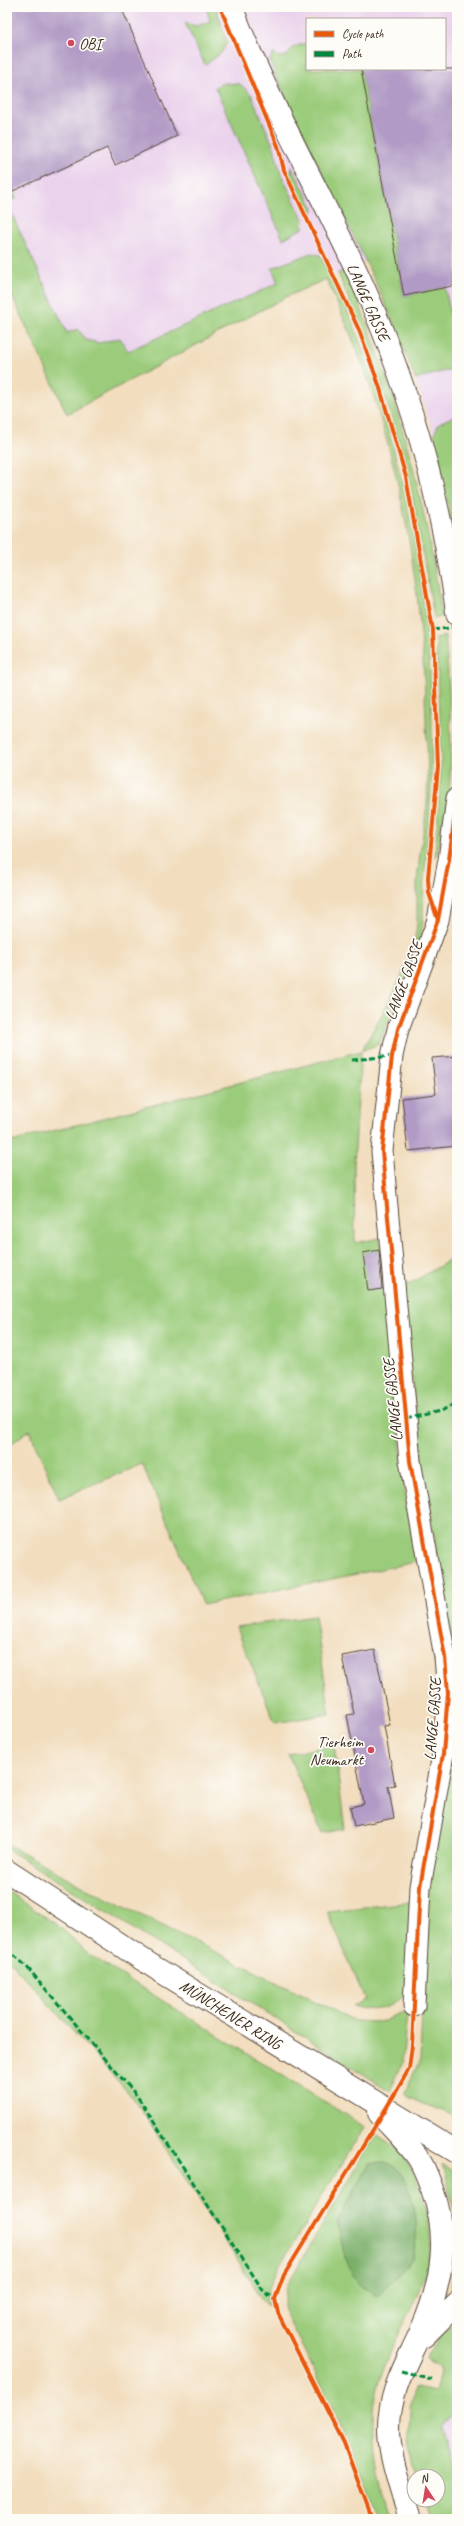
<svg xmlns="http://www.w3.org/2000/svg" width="464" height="2526" viewBox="0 0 464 2526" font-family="Caveat,sans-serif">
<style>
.built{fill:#ead1ec;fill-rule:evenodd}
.green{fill:#9bcc7b;stroke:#6b7b4c}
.forest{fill:#7cb06b;stroke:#5c6d44}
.building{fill:#b19ac5}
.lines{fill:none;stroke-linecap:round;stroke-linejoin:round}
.minor-casing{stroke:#564536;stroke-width:23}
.major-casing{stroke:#564536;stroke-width:24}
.minor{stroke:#fff;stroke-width:21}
.major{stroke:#fff;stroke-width:22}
.quiet{stroke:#00873e;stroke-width:3;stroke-dasharray:6 3;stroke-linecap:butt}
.cycleway-casing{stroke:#fdfcf7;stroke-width:6}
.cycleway{stroke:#e8590c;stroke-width:4}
.poi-dot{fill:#d1495b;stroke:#fdfcf7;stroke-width:1.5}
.labels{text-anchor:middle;stroke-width:3.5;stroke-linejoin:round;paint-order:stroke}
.poi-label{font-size:16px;fill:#3b2a1e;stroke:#fdfcf7;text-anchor:start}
.street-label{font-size:16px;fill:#3b2a1e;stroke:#fdfcf7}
</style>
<rect width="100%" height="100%" fill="#fdfcf7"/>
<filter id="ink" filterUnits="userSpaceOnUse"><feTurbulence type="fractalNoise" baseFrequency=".025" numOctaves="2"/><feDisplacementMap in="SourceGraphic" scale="8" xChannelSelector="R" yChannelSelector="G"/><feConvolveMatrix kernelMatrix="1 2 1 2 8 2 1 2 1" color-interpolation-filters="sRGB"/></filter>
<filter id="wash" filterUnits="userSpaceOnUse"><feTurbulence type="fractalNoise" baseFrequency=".012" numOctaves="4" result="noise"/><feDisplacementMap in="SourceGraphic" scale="16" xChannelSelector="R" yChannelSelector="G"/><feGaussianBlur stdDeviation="0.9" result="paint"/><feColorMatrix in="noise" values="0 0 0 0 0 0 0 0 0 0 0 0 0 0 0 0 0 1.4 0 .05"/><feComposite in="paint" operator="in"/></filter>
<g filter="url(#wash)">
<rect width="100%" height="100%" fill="#f2debf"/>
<!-- built -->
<g class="built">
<path d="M7 7H457V549L434 434 400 337 367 260 286 297 67 414 7 285ZM307 19H445V69H307Z"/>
<polygon points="457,2410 457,2480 443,2424"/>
</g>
<!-- green -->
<g class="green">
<polygon points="206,7 216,7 227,43 221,53 205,65 185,23 197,26 210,21"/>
<path d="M307 43V69H361L404 296 445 287 457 348V368L415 379C377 269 316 171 271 64L270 60 274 53 279 57 287 56 293 47Z"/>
<polygon points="224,83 240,84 251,94 274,148 281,174 304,221 303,228 283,239 215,87"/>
<polygon points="292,167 314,209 310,215 290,175"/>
<polygon points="7,179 16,199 7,202"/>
<path d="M7 204 67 333 78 329 86 340 99 343 120 338 128 351 278 283 272 268 311 253 320 255C347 300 364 352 380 402 428 558 443 715 424 877 422 899 425 920 420 941L379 1044 361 1051 354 1166 355 1243 380 1238 405 1492 416 1562 203 1605 142 1464 59 1499 29 1430 7 1447V1143L361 1051C381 1017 402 981 414 943 420 920 415 894 418 871 420 848 425 826 427 803 429 767 426 731 425 694 418 546 391 414 326 279L286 297 67 414 7 285Z"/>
<path d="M345 270C394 382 425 496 442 617L434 618 409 475 377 369 338 273Z"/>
<polygon points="457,415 457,549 434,434 439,423"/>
<path d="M445 636C450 694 459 807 435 858L441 767 436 638Z"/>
<path d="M457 1256V1668C433 1542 414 1415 402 1288Z"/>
<polygon points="315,1616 330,1714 275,1723 236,1627"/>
<path d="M457 1727V2118C440 2108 421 2105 404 2094L420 2060 427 1893Z"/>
<polygon points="334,1745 345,1829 322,1833 288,1754"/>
<polygon points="7,1844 84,1887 355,2021 379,2022 407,2012 402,2064 390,2091 7,1849"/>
<polygon points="7,1891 59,1926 88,1954 365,2127 277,2269 269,2288 267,2306 134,2099 7,1958"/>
<path d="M411 1902 405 1994C391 2010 372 2013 353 2006L365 1999 327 1911Z"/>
<path d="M376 2134C402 2150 411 2162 421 2191 452 2275 397 2314 378 2388 366 2432 377 2477 390 2519H378L339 2419 286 2315C282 2301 284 2293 290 2280Z"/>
<polygon points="443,2164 457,2172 457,2250 456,2219"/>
<polygon points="457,2254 457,2286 452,2289"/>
<path d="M457 2321V2410L443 2425 457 2480V2519H432L426 2500H438V2476H419C409 2444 406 2421 414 2388L435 2392 441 2367 425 2359 442 2334Z"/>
</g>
<!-- forest -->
<path class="forest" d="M370 2162C376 2162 386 2162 391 2165 415 2178 422 2234 412 2258 407 2269 386 2287 377 2296L359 2285 346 2262 337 2223Z"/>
<g id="blocks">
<!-- building -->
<g class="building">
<polygon points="7,7 121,7 177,136 115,165 107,148 13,191 7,179"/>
<polygon points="361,69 457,69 457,285 404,296"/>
<polygon points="457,1056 457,1146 408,1151 402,1098 436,1094 432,1058"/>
<polygon points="379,1250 382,1289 368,1291 363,1253"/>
<polygon points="375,1650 390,1725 384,1726 395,1785 388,1786 394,1818 354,1826 350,1807 364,1804 347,1715 354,1714 342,1656"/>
</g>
</g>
</g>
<g filter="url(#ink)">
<use href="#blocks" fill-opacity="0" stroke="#564536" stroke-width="1"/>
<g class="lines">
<!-- minor casing -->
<g class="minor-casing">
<g id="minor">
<path d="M232 7C274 117 337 218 381 327 418 419 444 517 457 615"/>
<polyline points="414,2006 420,1887 443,1754 448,1693 445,1657 410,1461 382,1151 392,1056 398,1029 438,920 449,860 457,798"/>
</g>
</g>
<!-- major casing -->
<g class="major-casing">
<g id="major">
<polyline points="7,1871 157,1969 457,2152"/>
<path d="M379 2113C391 2127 406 2141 417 2156 424 2166 428 2178 432 2189 450 2237 442 2283 422 2329 410 2357 394 2382 390 2413 385 2449 400 2485 410 2519"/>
<polyline points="424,2336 457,2303"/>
</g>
</g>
<!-- minor -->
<use href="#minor" class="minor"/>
<!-- major -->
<use href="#major" class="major"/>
<!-- quiet -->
<g class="quiet">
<polyline points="433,630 457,627"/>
<polyline points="352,1060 392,1056"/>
<polyline points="406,1419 440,1411 457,1403"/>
<polyline points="7,1949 26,1966 137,2096 264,2292 275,2299"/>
<polyline points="401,2371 432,2379"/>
</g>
<!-- cycleway casing -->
<g class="cycleway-casing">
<g id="cycleway">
<polyline points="220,7 278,146 284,170 359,330 379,385 406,477 433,630 438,767 428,878 429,893 438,920"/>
<polyline points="372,2519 344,2444 278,2313 275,2299 284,2275 396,2092 409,2069 412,2045 420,1887 443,1754 448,1693 445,1657 410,1461 382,1151 392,1056 398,1029 438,920 449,860 457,798"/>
</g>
</g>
<!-- cycleway -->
<use href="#cycleway" class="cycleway"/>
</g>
</g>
<!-- markers -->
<g class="poi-dot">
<circle cx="71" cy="43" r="4"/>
<circle cx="371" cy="1750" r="4"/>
</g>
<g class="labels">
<!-- poi labels -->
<g class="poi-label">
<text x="79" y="49">OBI</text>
<text x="363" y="1747" text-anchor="end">Tierheim<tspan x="363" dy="18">Neumarkt</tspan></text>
</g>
<!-- street labels -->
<g class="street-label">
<text transform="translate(369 302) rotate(66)" y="6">LANGE GASSE</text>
<text transform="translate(403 980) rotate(-70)" y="6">LANGE GASSE</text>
<text transform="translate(392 1400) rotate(-96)" y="6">LANGE GASSE</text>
<text transform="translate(432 1719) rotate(-86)" y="6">LANGE GASSE</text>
<text transform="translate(231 2014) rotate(32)" y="6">MÜNCHENER RING</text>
</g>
</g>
<!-- margin -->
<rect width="464" height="2526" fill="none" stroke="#fdfcf7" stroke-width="24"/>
<!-- legend -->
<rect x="306" y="18" width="140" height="52" fill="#fdfcf7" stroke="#afa8a0"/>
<rect x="314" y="31" width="20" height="6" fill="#e8590c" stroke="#afa8a0"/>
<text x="342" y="38" font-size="12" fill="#3b2a1e">Cycle path</text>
<rect x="314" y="51" width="20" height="6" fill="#00873e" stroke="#afa8a0"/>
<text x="342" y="58" font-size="12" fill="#3b2a1e">Path</text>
<!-- north arrow -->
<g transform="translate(426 2488) rotate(348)"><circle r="19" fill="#fdfcf7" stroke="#afa8a0"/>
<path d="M0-3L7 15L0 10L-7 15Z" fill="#d1495b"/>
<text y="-6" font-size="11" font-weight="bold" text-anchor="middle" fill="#3b2a1e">N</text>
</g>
</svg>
